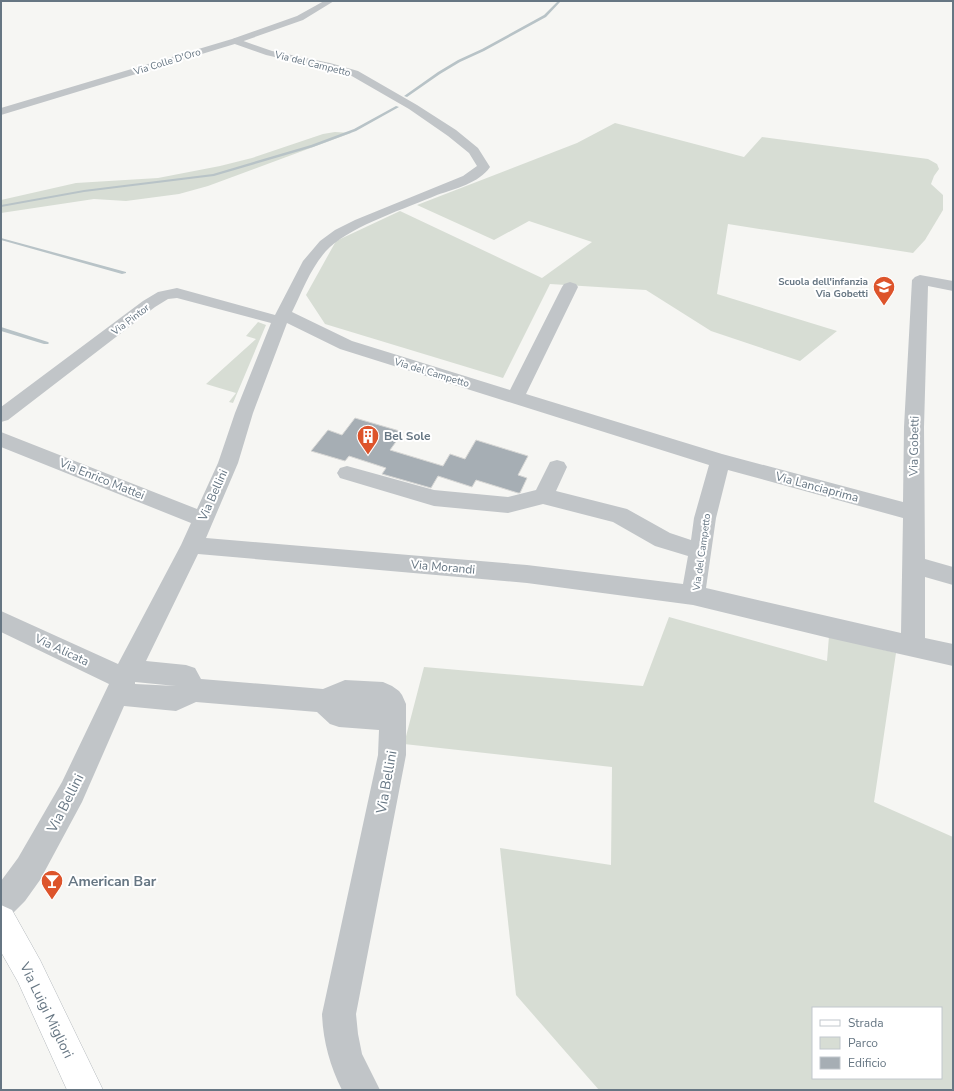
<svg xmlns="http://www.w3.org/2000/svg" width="954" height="1091" viewBox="0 0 954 1091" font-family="'Nunito Sans',sans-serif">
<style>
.green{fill:#d7ddd4;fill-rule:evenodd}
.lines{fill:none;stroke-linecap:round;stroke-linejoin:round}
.stream{fill:#b8c3c7;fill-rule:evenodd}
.building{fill:#a6aeb4;stroke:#d7d7d5}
.secondary-casing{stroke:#b4b9bd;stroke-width:1}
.minor{fill:#c1c5c8;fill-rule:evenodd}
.tertiary{fill:#c1c5c8;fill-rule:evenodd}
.secondary{fill:#fff;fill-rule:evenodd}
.labels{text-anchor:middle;stroke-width:4;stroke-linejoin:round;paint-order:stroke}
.far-street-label{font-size:10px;fill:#667683;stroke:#fff}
.far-poi-label{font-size:10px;font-weight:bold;fill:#667683;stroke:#fff;text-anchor:end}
.poi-label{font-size:12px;font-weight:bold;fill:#667683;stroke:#fff;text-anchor:start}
.street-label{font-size:12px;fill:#667683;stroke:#fff}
.near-street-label{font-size:14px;fill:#667683;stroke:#fff}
.near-poi-label{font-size:14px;font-weight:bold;fill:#667683;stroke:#fff;text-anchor:start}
</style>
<rect width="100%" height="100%" fill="#f6f6f3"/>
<!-- green -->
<g class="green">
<polygon points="615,123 744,157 762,137 928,159 937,164 939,169 934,176 931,184 943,195 943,210 925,240 913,253 728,224 717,294 837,331 800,361 711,331 646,290 550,284 503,378 325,324 306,295 336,241 400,211 542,278 592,242 529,221 494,240 417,205 577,143"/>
<polygon points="335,132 351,133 208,186 179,194 126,201 94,199 1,213 1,200 76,183 158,178 220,166 252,158 323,134"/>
<polygon points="258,322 266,325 233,403 229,402 236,393 206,384 256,339 246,336"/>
<path d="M669 617 827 661 829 636 896 653 874 802 953 837V1090H599L516 995 500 848 611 865 612 767 404 744 424 667 643 686ZM813 1008H941V1078H813Z"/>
</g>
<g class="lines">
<!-- stream -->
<g class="stream">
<polygon points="558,1 561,1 546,17 484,51 460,62 440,74 407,97 404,96 438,72 458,60 482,49 544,15"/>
<polygon points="396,106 399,107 356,131 313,147 214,176 84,192 1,207 1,205 84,190 213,174 311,145 354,129"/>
<polygon points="1,238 126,272 126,273 122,274 1,240"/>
<polygon points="1,327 48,342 49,343 48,344 44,344 1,331"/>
</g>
</g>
<!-- building -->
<polygon class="building" points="355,418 403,432 390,450 443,466 450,454 465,459 476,440 528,456 518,475 527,478 520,493 518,493 476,480 472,487 438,476 431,488 382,474 386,468 349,456 345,461 311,451 328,430 342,435"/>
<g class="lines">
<!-- secondary casing -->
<g class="secondary-casing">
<polygon id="secondary" points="1,905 12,910 40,960 103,1090 67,1090 18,982 1,952"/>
</g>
<!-- minor -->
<path class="minor" d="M235 38 272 51 330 63 358 71 417 105 456 130 478 148 490 167C479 183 455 189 437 195 407 208 354 225 330 247 312 264 303 290 292 312L352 341 510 390 562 287 564 284 570 282 576 284 578 287 526 394 722 454 903 502 904 427 912 280 915 277 920 275 953 281V291L928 286 924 427 925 559 953 567V585L925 577V638L953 644V666L829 638 693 605 527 583 198 554 146 661 186 665 195 668 201 679 323 689 345 680 383 682 392 686 399 691 402 695 406 704V755L356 1014 358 1034 362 1054 380 1090H342C330 1066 323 1041 322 1014L378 755 379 730 339 727 330 724 317 712 196 702 176 711 124 706 82 802 40 880 25 901 12 914 1 918V881L18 858 62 782 109 684 1 632V611L118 664 181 545 191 523 1 447V432L197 509 218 463 235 413 271 323 177 298 168 299 155 307 8 420 1 422V407L143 301 158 292 177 288 275 315 303 261 320 241 335 230 355 220 463 176 477 166 469 153 448 136 409 109 350 75 328 69 266 55 232 43 230 41ZM287 323 340 349 709 465 694 518 691 540 670 533 627 509 556 491 567 467 564 462 557 460 550 462 536 490 508 497 434 490 347 466 340 468 337 473 340 478 434 506 508 513 543 504 613 522 655 546 688 556 683 584 527 565 206 538 238 463 253 413ZM728 470 903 518 901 633 706 588 716 518ZM135 682 176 686 135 684Z"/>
<!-- tertiary -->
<polygon class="tertiary" points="324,1 334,1 303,20 238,43 1,115 1,108 232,39 297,16"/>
<!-- secondary -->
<use href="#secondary" class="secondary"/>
</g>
<!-- icons -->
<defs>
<g id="school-pin" transform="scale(1.15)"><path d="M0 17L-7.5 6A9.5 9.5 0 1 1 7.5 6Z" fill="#dd542b" stroke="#fff"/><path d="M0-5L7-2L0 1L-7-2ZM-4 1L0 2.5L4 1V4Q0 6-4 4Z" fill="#fff"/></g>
<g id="building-pin" transform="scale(1.15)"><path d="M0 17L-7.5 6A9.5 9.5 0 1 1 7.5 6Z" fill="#dd542b" stroke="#fff"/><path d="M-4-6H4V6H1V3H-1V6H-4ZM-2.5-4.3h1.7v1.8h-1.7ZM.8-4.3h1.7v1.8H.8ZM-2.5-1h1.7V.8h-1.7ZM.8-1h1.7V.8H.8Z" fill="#fff"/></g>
<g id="bar-pin" transform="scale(1.15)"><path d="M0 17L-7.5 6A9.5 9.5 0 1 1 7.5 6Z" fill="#dd542b" stroke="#fff"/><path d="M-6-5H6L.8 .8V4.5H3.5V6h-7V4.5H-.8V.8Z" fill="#fff"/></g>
</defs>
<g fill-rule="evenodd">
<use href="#school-pin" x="884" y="287"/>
<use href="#building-pin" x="368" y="436"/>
<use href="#bar-pin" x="52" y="881"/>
</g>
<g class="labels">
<!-- far-street labels -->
<g class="far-street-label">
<text transform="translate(167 61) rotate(-17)" y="4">Via Colle D'Oro</text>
<text transform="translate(313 63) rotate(14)" y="4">Via del Campetto</text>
<text transform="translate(130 319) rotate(-37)" y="4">Via Pintor</text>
<text transform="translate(432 372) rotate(17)" y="4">Via del Campetto</text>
<text transform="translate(701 552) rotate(-82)" y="4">Via del Campetto</text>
</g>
<!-- far-poi labels -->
<g class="far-poi-label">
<text x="868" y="285">Scuola dell'infanzia<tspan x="868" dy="12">Via Gobetti</tspan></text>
</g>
<!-- poi labels -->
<g class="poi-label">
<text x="384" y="440">Bel Sole</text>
</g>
<!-- street labels -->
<g class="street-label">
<text transform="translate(914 446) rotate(-89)" y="4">Via Gobetti</text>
<text transform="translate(102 479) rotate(22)" y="4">Via Enrico Mattei</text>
<text transform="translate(817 487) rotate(15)" y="4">Via Lanciaprima</text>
<text transform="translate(213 495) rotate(-66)" y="4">Via Bellini</text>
<text transform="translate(443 567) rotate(5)" y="4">Via Morandi</text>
<text transform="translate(62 650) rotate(25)" y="4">Via Alicata</text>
</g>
<!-- near-street labels -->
<g class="near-street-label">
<text transform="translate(386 782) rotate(-80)" y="5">Via Bellini</text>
<text transform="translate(65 803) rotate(-63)" y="5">Via Bellini</text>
<text transform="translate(47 1010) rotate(64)" y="5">Via Luigi Migliori</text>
</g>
<!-- near-poi labels -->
<g class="near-poi-label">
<text x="68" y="886">American Bar</text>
</g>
</g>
<!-- border -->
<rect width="954" height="1091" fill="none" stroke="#667683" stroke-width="4"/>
<!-- legend -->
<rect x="812" y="1007" width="130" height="72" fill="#ffffff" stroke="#c2c8cd"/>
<rect x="820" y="1020" width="20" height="6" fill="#ffffff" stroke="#c2c8cd"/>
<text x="848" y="1027" font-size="12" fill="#667683">Strada</text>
<rect x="820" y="1037" width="20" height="12" fill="#d7ddd4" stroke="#c2c8cd"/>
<text x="848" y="1047" font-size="12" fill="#667683">Parco</text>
<rect x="820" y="1057" width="20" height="12" fill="#a6aeb4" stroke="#c2c8cd"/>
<text x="848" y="1067" font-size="12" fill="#667683">Edificio</text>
</svg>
